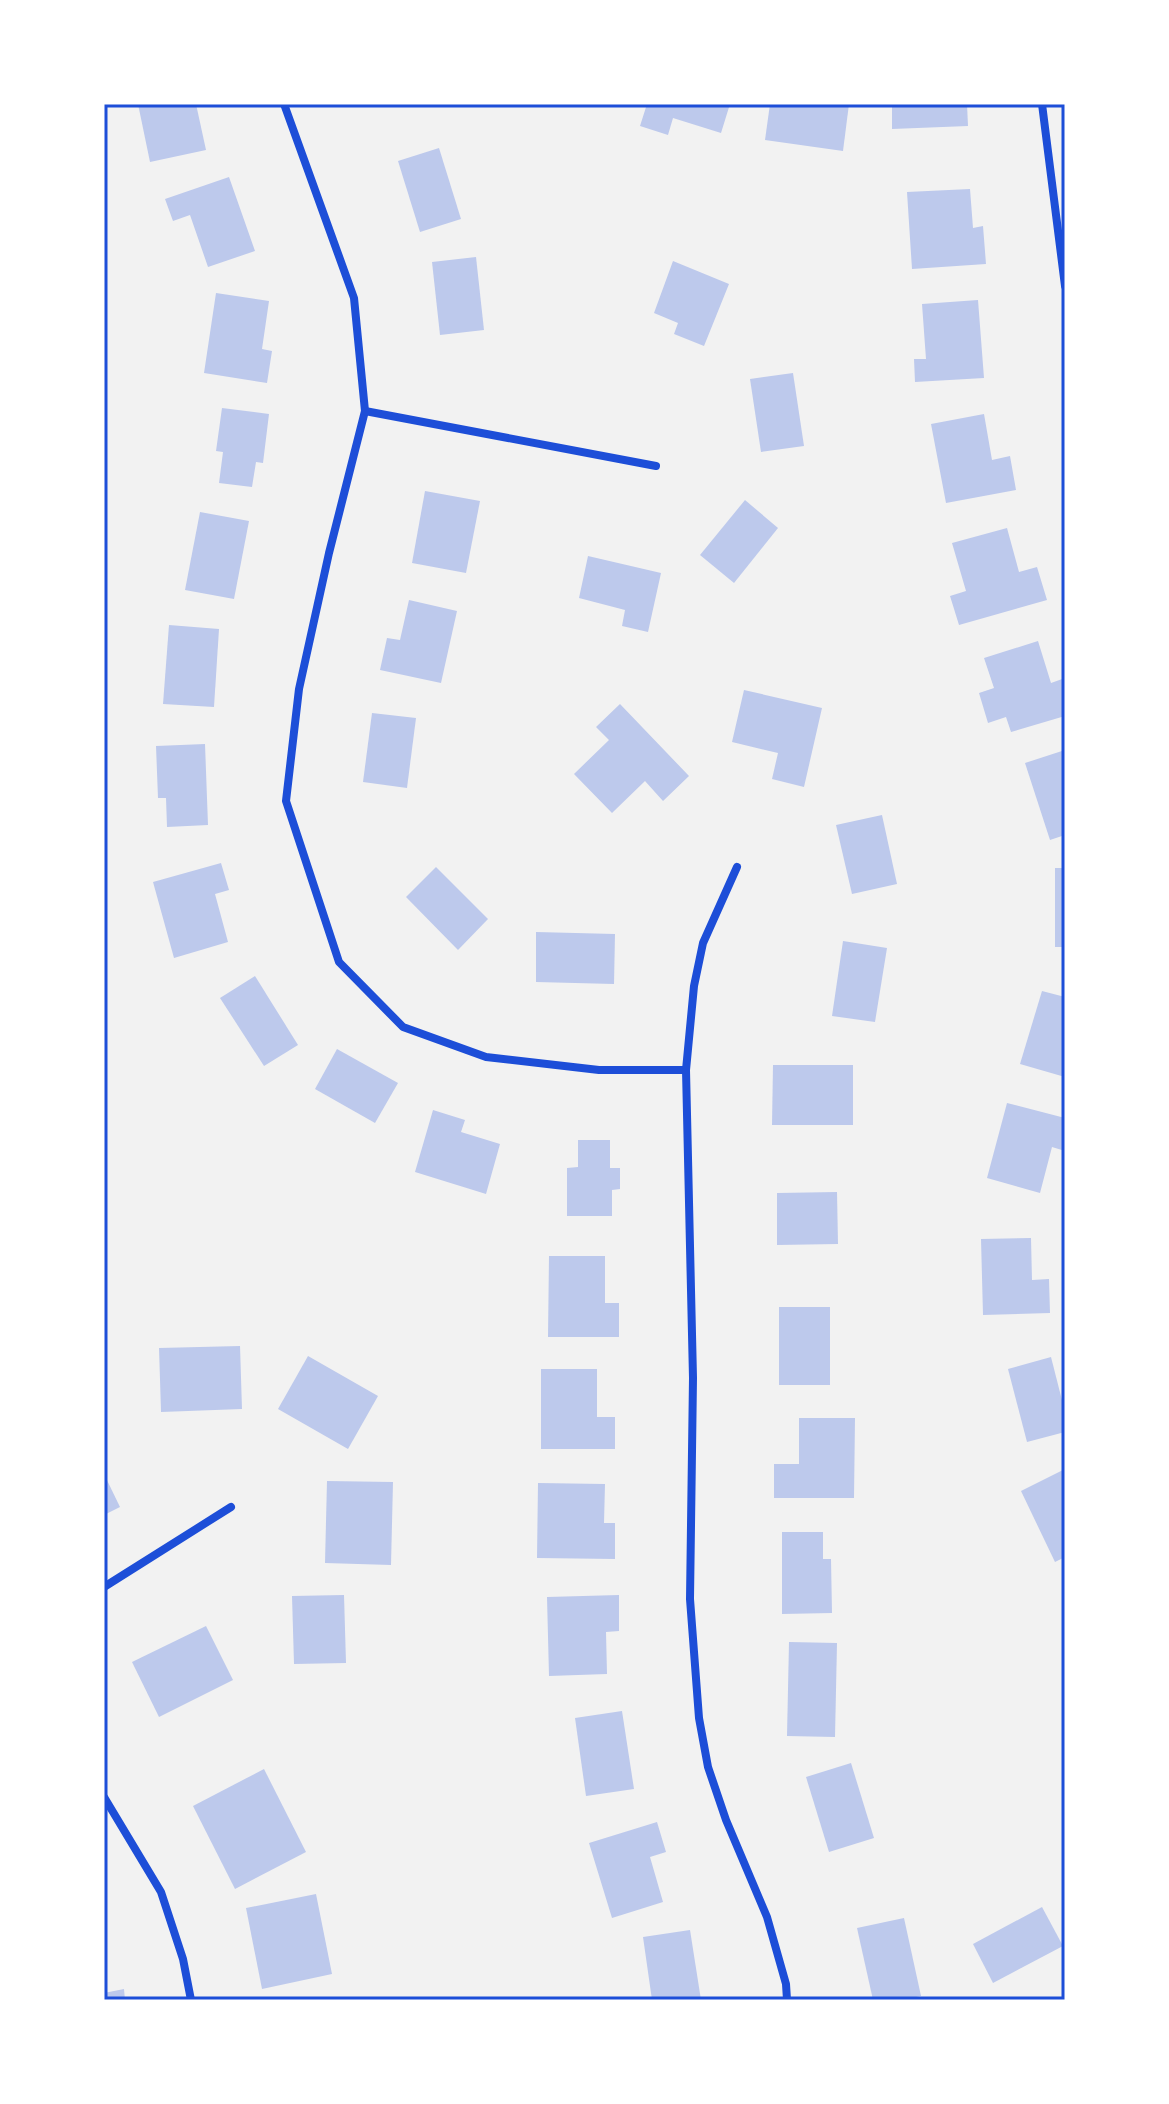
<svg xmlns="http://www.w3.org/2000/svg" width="1169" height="2104" viewBox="0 0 1169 2104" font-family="'Fira Sans Condensed',sans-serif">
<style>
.building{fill:#bdc9ec}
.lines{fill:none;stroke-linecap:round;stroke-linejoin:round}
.minor{stroke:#1d4ed8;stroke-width:8}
.neatline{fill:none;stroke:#1d4ed8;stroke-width:3}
</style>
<rect width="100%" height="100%" fill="#f2f2f2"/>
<!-- building -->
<g class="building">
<polygon points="138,104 196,104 206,150 150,162"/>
<polygon points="647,104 730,104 721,133 673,118 668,135 640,126"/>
<polygon points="770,104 849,104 843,151 765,140"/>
<polygon points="892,104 967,104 968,126 892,129"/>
<polygon points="439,148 461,219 420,232 398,161"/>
<polygon points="229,177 255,251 208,267 190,215 173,221 165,199"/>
<polygon points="970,189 973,228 983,226 986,264 912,269 907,192"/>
<polygon points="476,257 484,330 440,335 432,262"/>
<polygon points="673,261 729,284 704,346 674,334 678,323 654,313"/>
<polygon points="216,293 269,301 262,349 272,351 267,383 204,373"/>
<polygon points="978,300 984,378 915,382 914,359 926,359 922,304"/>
<polygon points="793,373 804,446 761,452 750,379"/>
<polygon points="222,408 269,414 263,463 256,462 252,487 219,483 223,452 216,451"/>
<polygon points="984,414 992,460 1010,456 1016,490 946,503 931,424"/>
<polygon points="425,491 480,501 466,573 412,563"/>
<polygon points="745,500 778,528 734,583 700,555"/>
<polygon points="200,512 249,521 234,599 185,590"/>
<polygon points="1007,528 1019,572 1037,567 1047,600 959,625 950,596 966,591 952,543"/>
<polygon points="588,556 661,573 648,632 622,626 625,610 579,598"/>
<polygon points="409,600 457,611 441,683 380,670 387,638 400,640"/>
<polygon points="169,625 219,629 214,707 163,704"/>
<polygon points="1038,641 1051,683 1065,678 1065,716 1011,732 1006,717 988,723 979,693 994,688 984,658"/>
<polygon points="744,690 822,708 804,787 772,779 778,753 732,742"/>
<polygon points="620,704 689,776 663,801 645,781 612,813 574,774 609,740 596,727"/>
<polygon points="372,713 416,718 407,788 363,782"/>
<polygon points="205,744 208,825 167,827 166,798 158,798 156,746"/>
<polygon points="1065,750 1065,835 1050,840 1025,763"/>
<polygon points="882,815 897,884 852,894 836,825"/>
<polygon points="221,863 229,890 215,894 228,942 174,958 153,882"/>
<polygon points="436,867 488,919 458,950 406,897"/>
<rect x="1055" y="868" width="10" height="79"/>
<polygon points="536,932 615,934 614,984 536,982"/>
<polygon points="843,941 887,948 875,1022 832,1016"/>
<polygon points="255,976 298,1045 264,1066 220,998"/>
<polygon points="1042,991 1065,997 1065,1077 1020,1064"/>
<polygon points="337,1049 398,1083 375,1123 315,1089"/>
<polygon points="773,1065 853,1065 853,1125 772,1125"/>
<polygon points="1007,1103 1065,1118 1065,1151 1052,1147 1040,1193 987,1178"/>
<polygon points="433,1110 465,1120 461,1132 500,1144 486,1194 415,1172"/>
<polygon points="578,1140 610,1140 610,1168 620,1168 620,1189 612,1190 612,1216 567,1216 567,1168 578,1167"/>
<polygon points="837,1192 838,1244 777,1245 777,1193"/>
<polygon points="1031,1238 1032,1280 1049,1279 1050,1313 983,1315 981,1239"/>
<polygon points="549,1256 605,1256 605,1303 619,1303 619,1337 548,1337"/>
<rect x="779" y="1307" width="51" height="78"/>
<polygon points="240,1346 242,1409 161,1412 159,1348"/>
<polygon points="308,1356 378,1396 348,1449 278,1409"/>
<polygon points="1051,1357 1065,1412 1065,1432 1027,1442 1008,1369"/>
<polygon points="541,1369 597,1369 597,1417 615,1417 615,1449 541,1449"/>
<polygon points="799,1418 855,1418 854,1498 774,1498 774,1464 799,1464"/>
<polygon points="1065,1469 1065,1557 1055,1562 1021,1491"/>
<polygon points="104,1474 120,1507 104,1515"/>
<polygon points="327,1481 393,1482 391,1565 325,1563"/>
<polygon points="538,1483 605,1484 604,1523 615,1523 615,1559 537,1558"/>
<polygon points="782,1532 823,1532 823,1559 831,1559 832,1613 782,1614"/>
<polygon points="344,1595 346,1663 294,1664 292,1596"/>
<polygon points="619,1595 619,1631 606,1632 607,1674 549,1676 547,1597"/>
<polygon points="206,1626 233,1680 159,1717 132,1662"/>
<polygon points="789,1642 837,1643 835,1737 787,1736"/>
<polygon points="622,1711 634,1789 586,1796 575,1718"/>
<polygon points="851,1763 874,1838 829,1852 806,1777"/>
<polygon points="264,1769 306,1852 235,1889 193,1806"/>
<polygon points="657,1822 666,1852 650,1857 663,1902 612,1918 589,1843"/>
<polygon points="316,1894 332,1974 262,1989 246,1908"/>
<polygon points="1042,1907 1063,1946 993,1983 973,1944"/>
<polygon points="904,1918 921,1996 902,2000 873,2000 857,1928"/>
<polygon points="690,1930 701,2000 652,2000 643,1937"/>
<polygon points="124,1989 125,2000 104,2000 104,1993"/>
</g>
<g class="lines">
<!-- minor -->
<g class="minor">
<polyline points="284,104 354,298 365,411 329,553 299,689 286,801 339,962 403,1027 486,1057 599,1070 686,1070"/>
<polyline points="1042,104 1065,286"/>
<polyline points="365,411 656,466"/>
<polyline points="737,867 703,943 694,986 686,1070 693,1378 690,1599 699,1718 708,1767 726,1820 767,1917 786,1984 787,2000"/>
<polyline points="104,1587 231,1507"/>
<polyline points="104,1797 161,1892 183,1959 191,2000"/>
</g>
</g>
<!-- border -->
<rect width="1169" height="2104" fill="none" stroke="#ffffff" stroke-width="212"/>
<rect x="106" y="106" width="957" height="1892" class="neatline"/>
</svg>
